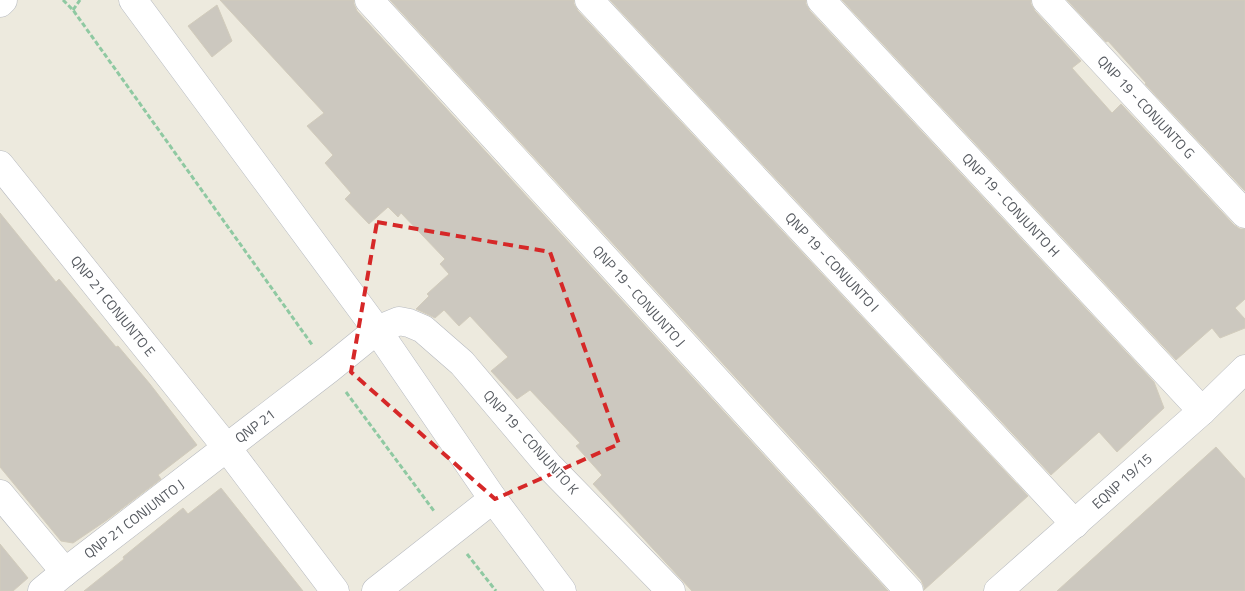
<svg xmlns="http://www.w3.org/2000/svg" width="1245" height="591" viewBox="0 0 1245 591" font-family="'Titillium Web',sans-serif">
<style>
.building{fill:#ccc8bf;stroke:#d2ccbc}
.lines{fill:none;stroke-linecap:round;stroke-linejoin:round}
.street-casing{stroke:#b6b9bf;stroke-width:29}
.secondary-casing{stroke:#b7bbc2;stroke-width:29}
.path{stroke:#8fc9a2;stroke-width:3;stroke-dasharray:5 2.5;stroke-linecap:butt}
.street{stroke:#fff;stroke-width:28}
.secondary{stroke:#fff;stroke-width:28}
.marked{fill:none;stroke:#d62828;stroke-width:4;stroke-dasharray:10 6;stroke-linejoin:round}
.labels{text-anchor:middle;stroke-width:4;stroke-linejoin:round;paint-order:stroke}
.street-label{font-size:14px;fill:#575b61;stroke:#fff}
</style>
<rect width="100%" height="100%" fill="#edeade"/>
<!-- building -->
<g class="building">
<polygon points="220,0 354,0 354,4 357,11 888,591 692,591 593,484 602,475 576,446 580,443 530,390 517,399 491,371 508,357 470,316 459,326 444,310 435,318 429,315 416,309 429,296 427,294 449,274 440,264 445,259 401,213 398,217 388,207 369,224 345,199 351,193 325,163 333,155 307,126 324,113"/>
<polygon points="390,0 574,0 574,4 578,11 1028,496 924,590 924,587 921,580"/>
<polygon points="610,0 806,0 806,4 810,11 1154,382 1164,408 1117,452 1099,432 1051,475"/>
<polygon points="842,0 1031,0 1031,4 1035,11 1081,61 1072,68 1112,113 1121,104 1234,225 1240,229 1245,229 1245,299 1235,308 1245,319 1245,328 1220,338 1212,328 1176,360"/>
<polygon points="1067,0 1245,0 1245,191 1145,84 1146,83 1108,41 1106,42"/>
<polygon points="217,5 232,41 212,57 188,26"/>
<polygon points="0,213 56,282 59,279 116,347 118,346 150,384 197,445 158,475 161,479 107,520 73,543 61,541 0,467"/>
<polygon points="1216,447 1245,479 1245,591 1057,591"/>
<polygon points="221,488 303,591 84,591 124,559 123,557 183,508 188,514"/>
<polygon points="0,544 28,578 13,591 0,591"/>
</g>
<g class="lines">
<!-- street casing -->
<g class="street-casing">
<g id="street">
<polyline points="369,0 909,591"/>
<polyline points="589,0 1075,524"/>
<polyline points="821,0 1202,411"/>
<polyline points="1046,0 1245,214"/>
<polyline points="0,3 3,0"/>
<polyline points="0,165 227,448 335,591"/>
<polyline points="0,494 65,572"/>
<polyline points="42,591 65,572 329,369 377,330 399,321 409,323 423,329 462,363 549,466 671,591"/>
<polyline points="376,591 493,499"/>
<polyline points="998,591 1202,411 1245,369"/>
</g>
</g>
<!-- secondary casing -->
<g class="secondary-casing">
<polyline id="secondary" points="133,0 377,330 493,499 562,591"/>
</g>
<!-- path -->
<g class="path">
<polyline points="63,0 73,10 313,346"/>
<polyline points="73,10 80,0"/>
<polyline points="346,392 434,511"/>
<polyline points="467,554 496,591"/>
</g>
<!-- street -->
<use href="#street" class="street"/>
<!-- secondary -->
<use href="#secondary" class="secondary"/>
</g>
<!-- marked area -->
<path class="marked" d="M377 222 550 252 619 444 495 499 351 372Z"/>
<g class="labels">
<!-- street labels -->
<g class="street-label">
<text transform="translate(1146 107) rotate(47)" y="5">QNP 19 - CONJUNTO G</text>
<text transform="translate(1011 205) rotate(47)" y="5">QNP 19 - CONJUNTO H</text>
<text transform="translate(832 262) rotate(47)" y="5">QNP 19 - CONJUNTO I</text>
<text transform="translate(639 296) rotate(48)" y="5">QNP 19 - CONJUNTO J</text>
<text transform="translate(113 306) rotate(51)" y="5">QNP 21 CONJUNTO E</text>
<text transform="translate(255 426) rotate(-37)" y="5">QNP 21</text>
<text transform="translate(531 442) rotate(48)" y="5">QNP 19 - CONJUNTO K</text>
<text transform="translate(1122 481) rotate(-42)" y="5">EQNP 19/15</text>
<text transform="translate(134 519) rotate(-37)" y="5">QNP 21 CONJUNTO J</text>
</g>
</g>
</svg>
